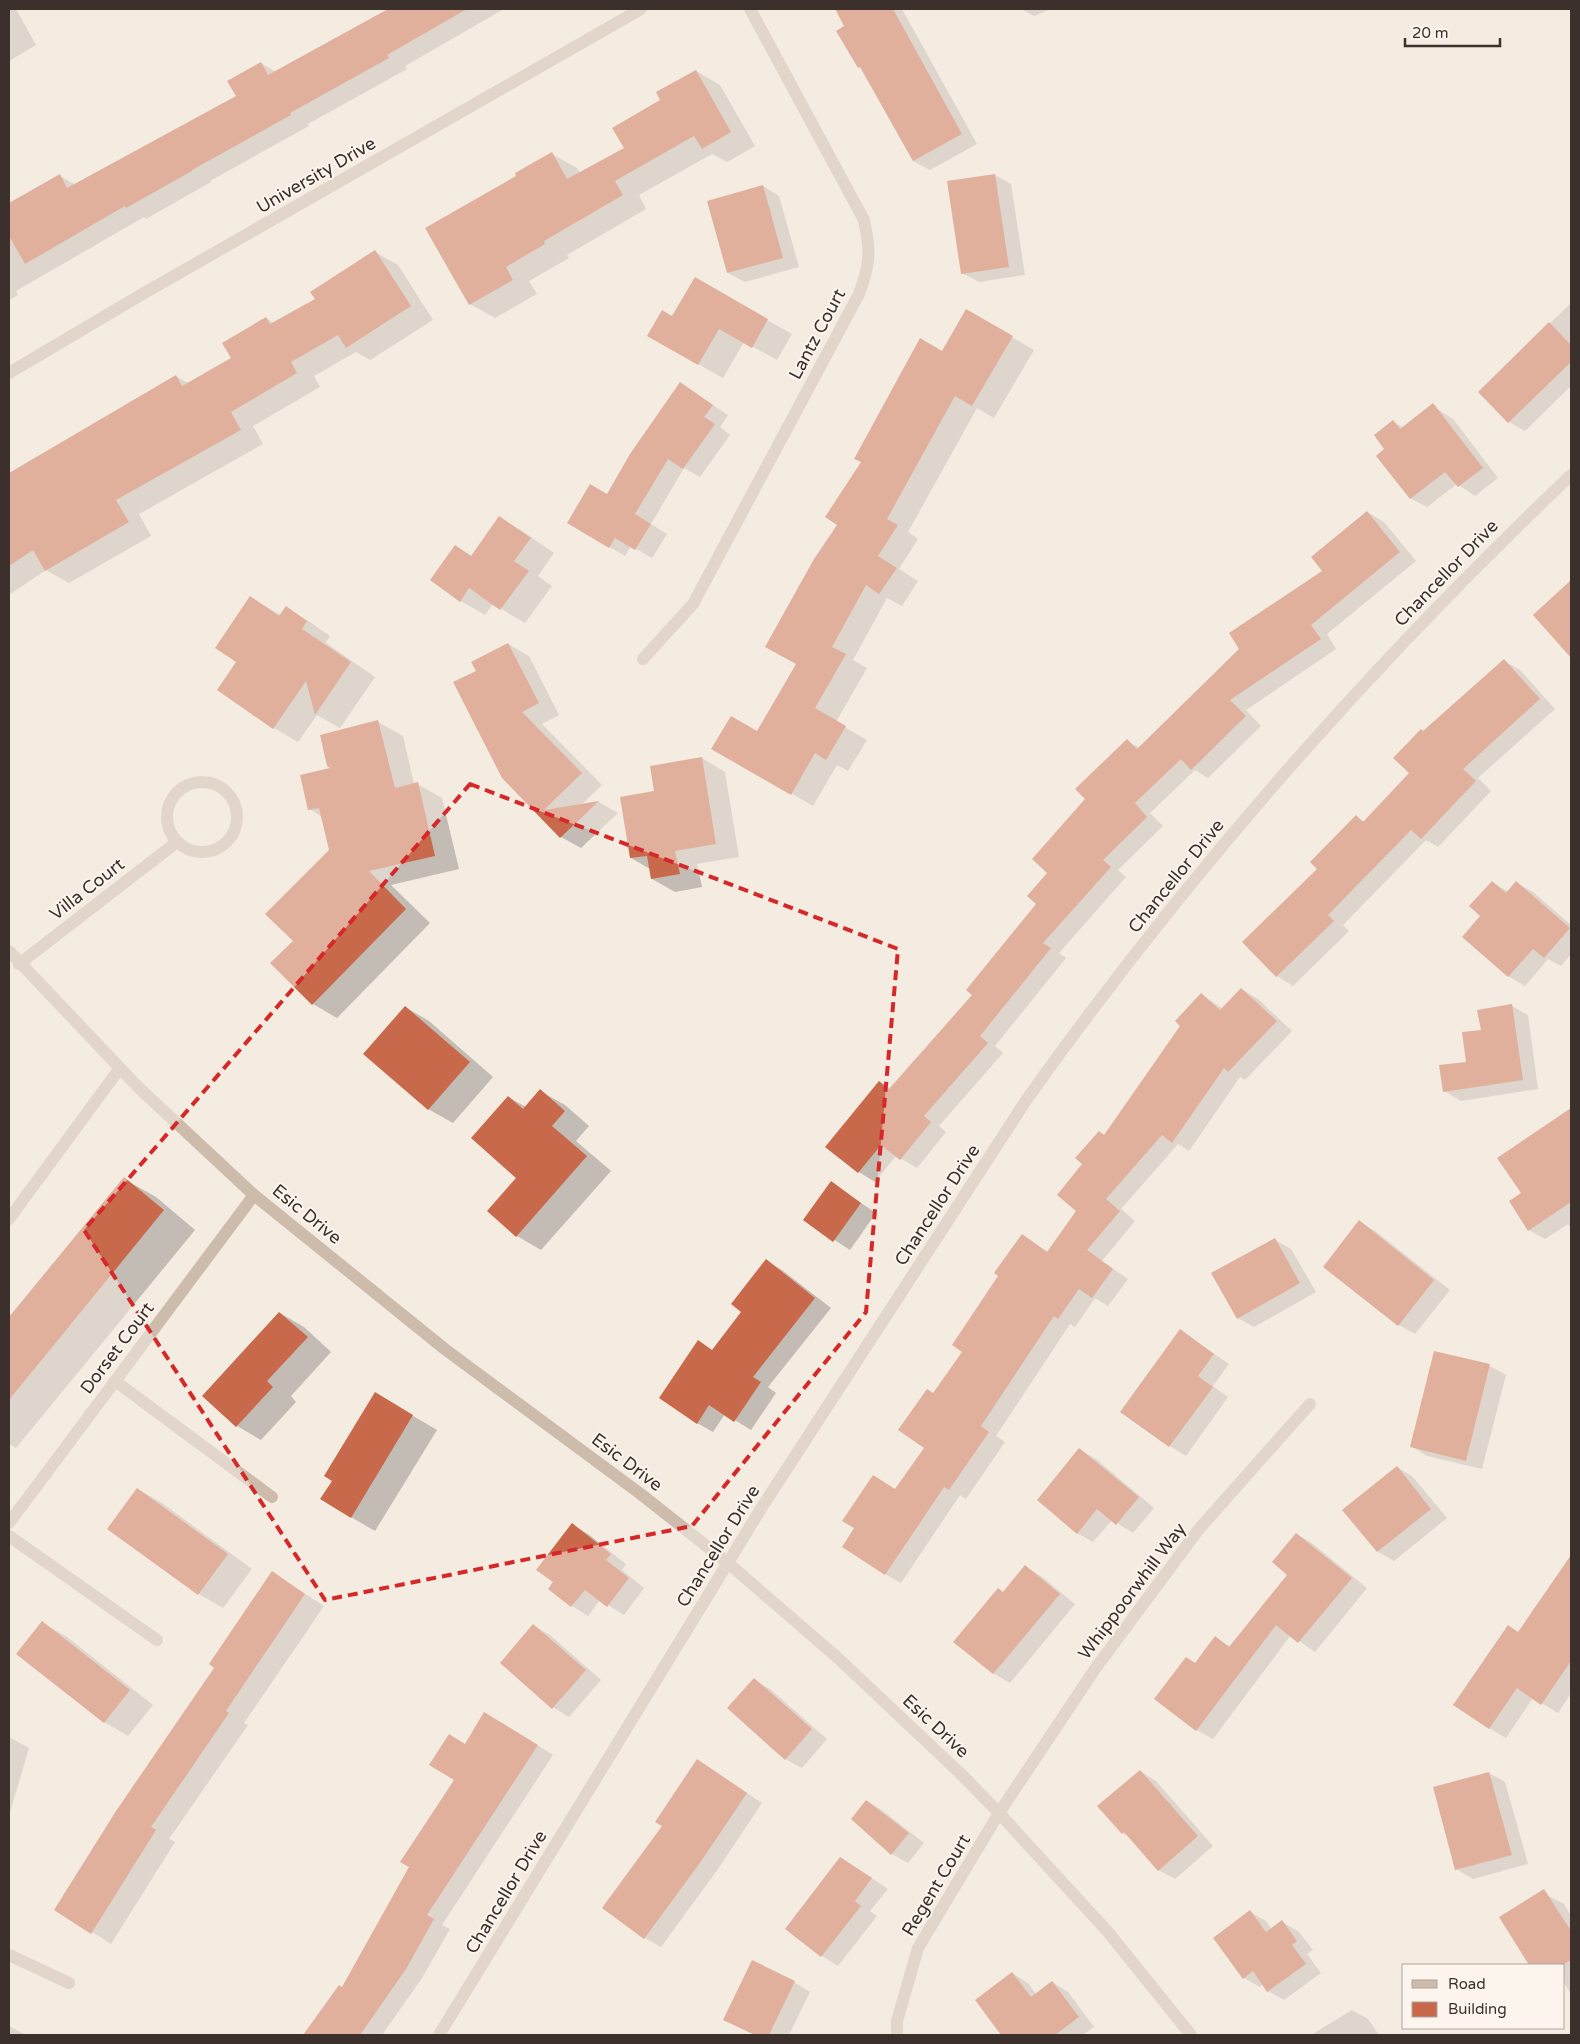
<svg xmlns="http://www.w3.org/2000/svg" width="1580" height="2044" font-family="'Varela Round',sans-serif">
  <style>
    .shadow { fill: #0003 }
    .building { fill: #c8694b }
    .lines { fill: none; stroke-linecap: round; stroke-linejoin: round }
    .service { stroke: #cdbbac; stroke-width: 12 }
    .minor { stroke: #cdbbac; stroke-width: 12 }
    .tertiary { stroke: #cdbbac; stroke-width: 12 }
    .marked { fill: none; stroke: #d62828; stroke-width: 4; stroke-dasharray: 10 6; stroke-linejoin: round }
    .labels { text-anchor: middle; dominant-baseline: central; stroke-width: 4; stroke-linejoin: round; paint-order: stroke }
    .street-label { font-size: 18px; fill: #3b302b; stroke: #fbf5ee }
  </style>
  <rect width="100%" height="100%" fill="#f4ebe1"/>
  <g class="shadow">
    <path d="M9,9H16L36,45L9,61Z"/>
    <path d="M391,9H504L405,66L407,69L308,124L309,126L210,181L211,182L146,219L144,217L16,291L18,295L9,300V204L60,176L76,185L238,96L261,63L276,72Z"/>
    <path d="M836,9H902L977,144L930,170L913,161L862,69L859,67L846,26Z"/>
    <path d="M1021,9H1051L1034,16Z"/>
    <path d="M696,71L720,85L755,146L727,162L712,154L639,195L646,209L567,255L569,258L529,281L537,294L495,318L470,304L518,176L552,154L577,168L580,173L625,148L662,101Z"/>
    <path d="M995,175L1011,184L1025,275L979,282L962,273Z"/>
    <path d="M763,186L779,196L799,267L745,282L728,273Z"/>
    <path d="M375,252L398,265L433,320L370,360L356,352L314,376L320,387L253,426L263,444L139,514L151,536L69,583L46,570L9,595V474L176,376L188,383L233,359L266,318L274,323L316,299Z"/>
    <path d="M695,279L792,334L777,360L744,342L723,378L648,336L672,318Z"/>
    <path d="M1571,303V386L1525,431L1509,422L1479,392Z"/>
    <path d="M967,311L1034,350L994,418L977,408L908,532L918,539L899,569L918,581L902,606L887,598L853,660L867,668L836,722L867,740L848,771L837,765L813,806L713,748L757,732L797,664L838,524Z"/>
    <path d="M681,384L728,415L720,427L730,435L700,477L684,468L651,524L667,534L652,558L631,546L625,556L568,523L607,495Z"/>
    <path d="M1437,409L1453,419L1498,478L1475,496L1457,484L1427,507L1410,498L1386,449L1393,421L1404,428Z"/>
    <path d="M1367,512L1384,522L1416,561L1327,634L1336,649L1246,710L1261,726L1208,778L1195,770L1150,813L1163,826L1118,870L1126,877L1059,953L1066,958L995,1046L1003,1053L939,1126L946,1132L917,1168L896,1156L875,1182L859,1172L827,1147L879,1082L891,1089L974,995L1038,904L1049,873L1087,799L1127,741L1140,748L1324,571Z"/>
    <path d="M500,518L524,532L554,553L538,576L552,586L525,623L493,604L485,615L461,601L456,547L472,556Z"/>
    <path d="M1571,582V656L1534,616Z"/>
    <path d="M251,598L281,615L286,608L310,622L330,636L326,643L375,677L340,728L317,715L298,742L274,728L218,690L238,662Z"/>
    <path d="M508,644L529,656L559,715L542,724L602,785L581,805L599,802L618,813L581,848L561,837L503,777L478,672Z"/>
    <path d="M1504,661L1520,670L1555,709L1478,778L1491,791L1438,847L1426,840L1343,925L1349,931L1293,986L1277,976L1243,942L1319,869L1356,817L1365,822L1411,773L1424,732Z"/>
    <path d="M378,722L403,736L414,784H417L442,798L459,869L391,885L430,923L337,1018L313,1004L294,941L330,850L322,817L310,809L333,769Z"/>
    <path d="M702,758L725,772L739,857L697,864L702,887L675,892L652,879L650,869L631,858L656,792Z"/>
    <path d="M1492,882L1509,892L1517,883L1533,892L1571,925V954L1561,966L1548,959L1525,986L1508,976L1482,916Z"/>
    <path d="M1241,989L1258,999L1292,1031L1245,1080L1240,1077L1189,1151L1178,1144L1121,1209L1135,1221L1102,1261L1128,1279L1108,1306L1095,1298L1075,1327L1070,1324L996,1436L1005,1442L966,1499L960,1495L901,1583L885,1574L896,1490L926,1448L934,1395L964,1351L1000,1276L1023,1235L1048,1252L1078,1211L1105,1136L1182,1026L1201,994L1223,1009Z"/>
    <path d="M1512,1006L1528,1015L1538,1089L1461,1101L1444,1091Z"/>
    <path d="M405,1007L429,1021L493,1077L453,1123L428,1109Z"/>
    <path d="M540,1091L565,1105L589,1126L576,1141L611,1171L541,1250L517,1236L518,1178L508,1097L526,1107Z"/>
    <path d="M1564,1115L1571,1119V1229L1568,1224L1545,1239L1529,1230L1523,1194Z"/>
    <path d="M124,1179L156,1197L195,1230L16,1448L9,1444V1319Z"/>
    <path d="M831,1183L876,1213L850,1250L804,1220Z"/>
    <path d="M1359,1222L1375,1231L1450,1290L1415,1334L1399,1325Z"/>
    <path d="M1275,1240L1291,1249L1316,1292L1254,1327L1238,1318Z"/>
    <path d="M766,1261L782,1270L831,1308L768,1387L776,1393L751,1430L725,1414L713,1432L697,1423L713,1350L743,1312Z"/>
    <path d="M280,1313L304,1327L331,1352L291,1396L296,1402L261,1440L237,1426Z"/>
    <path d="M1181,1331L1229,1364L1213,1386L1228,1397L1186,1456L1170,1446L1122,1412Z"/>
    <path d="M1435,1352L1490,1366L1506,1375L1482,1469L1427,1456L1411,1446Z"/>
    <path d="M376,1394L437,1430L375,1531L351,1517L334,1481Z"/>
    <path d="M1080,1450L1096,1459L1154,1508L1133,1533L1112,1520L1093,1542L1077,1533Z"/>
    <path d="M1397,1467L1413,1477L1447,1518L1394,1561L1378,1552Z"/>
    <path d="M138,1489L162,1503L252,1569L223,1608L199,1594Z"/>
    <path d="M572,1525L588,1534L626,1564L622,1570L644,1588L624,1615L600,1600L588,1616L572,1606L550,1589L555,1582Z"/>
    <path d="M1297,1534L1313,1544L1367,1588L1315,1652L1291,1635L1213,1739L1197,1730L1156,1699L1196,1664L1216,1638L1231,1647L1289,1574Z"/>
    <path d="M1571,1557V1693L1558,1713L1533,1698L1506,1738L1489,1728L1519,1633Z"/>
    <path d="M1025,1567L1041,1576L1075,1604L1010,1683L993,1673L1004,1593Z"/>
    <path d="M272,1573L324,1606L244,1723L248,1725L169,1839L175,1842L111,1944L92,1932L216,1667Z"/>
    <path d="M43,1623L67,1637L153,1705L128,1736L104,1722Z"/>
    <path d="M534,1626L550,1635L601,1680L569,1717L553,1707Z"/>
    <path d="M754,1680L770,1689L827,1739L802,1768L785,1759Z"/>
    <path d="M501,1722L553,1755L442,1925L450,1929L422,1978L382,2035H305L339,1986L342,1988L411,1867L456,1780L466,1745Z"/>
    <path d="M9,1737L29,1748L9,1816Z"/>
    <path d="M713,1770L762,1803L718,1869L661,1947L645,1938L604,1908Z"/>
    <path d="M1140,1771L1156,1781L1213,1846L1175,1879L1158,1870L1130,1838L1123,1833Z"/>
    <path d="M1489,1773L1505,1782L1528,1864L1473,1879L1456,1869Z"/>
    <path d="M867,1801L883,1811L924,1843L908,1863L892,1854L853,1819Z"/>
    <path d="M841,1858L888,1889L870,1911L877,1916L838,1966L822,1956L786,1928Z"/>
    <path d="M1547,1895L1564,1904L1571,1916V1994L1564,1983V1965H1531L1501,1918Z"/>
    <path d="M1250,1912L1266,1921L1272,1929L1282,1922L1298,1931L1313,1950L1307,1954L1321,1973L1284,2000L1268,1991L1263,1984L1260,1987L1244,1978Z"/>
    <path d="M1012,1973L1028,1983L1036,1994L1052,1982L1068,1992L1094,2027L1083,2035H1003L977,2001Z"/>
    <path d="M794,1982L810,1992L789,2035H755L725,2019Z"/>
    <path d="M1352,2010L1368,2019L1379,2035H1311Z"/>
    <path d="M9,2026L26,2035H9Z"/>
  </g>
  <g class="building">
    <path d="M388,9H467L387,55L389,58L290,113L291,115L192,170V171L126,208L125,206L25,264L9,236V203L60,174L67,188L236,96L227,81L261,62L268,75Z"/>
    <path d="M835,9H893L962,134L913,161L860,67L858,68L836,31L844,26Z"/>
    <path d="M696,70L731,132L702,149L694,136L615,181L623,195L544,241L545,244L506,267L513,280L469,305L425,228L516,176L515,173L552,152L567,179L624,148L612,128L660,100L656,92Z"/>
    <path d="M995,174L1009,267L961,274L947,181Z"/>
    <path d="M763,185L783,258L727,273L707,201Z"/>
    <path d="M375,250L411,306L346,348L338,335L291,362L297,373L231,412L241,430L116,500L129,522L45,571L33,550L9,566V473L176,375L182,386L231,358L222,343L266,317L270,324L315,299L310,292Z"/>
    <path d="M695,277L768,319L752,348L719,329L698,365L647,336L662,310L672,316Z"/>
    <path d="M966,309L1013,336L972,406L955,396L887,519L898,525L878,556L897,568L879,594L866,585L832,647L846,654L815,708L846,726L826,760L815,753L791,795L711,749L731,716L757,731L796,664L765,647L814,559L837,525L825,517L861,462L854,459L920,338L942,351Z"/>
    <path d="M1549,322L1571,345V362L1508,423L1478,392Z"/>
    <path d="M680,382L713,405L704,417L715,424L683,469L668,459L635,514L651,524L635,550L615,538L609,548L567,523L590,484L607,494L630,454Z"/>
    <path d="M1433,403L1483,468L1458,487L1445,472L1410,499L1376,456L1384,449L1374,435L1393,420L1400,429Z"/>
    <path d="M1367,511L1400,552L1311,625L1321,639L1230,700L1246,716L1191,770L1181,759L1135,803L1147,817L1103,860L1111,867L1043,943L1051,948L980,1036L988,1043L924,1116L931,1122L900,1160L881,1145L858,1173L825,1147L879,1081L889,1089L972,995L966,990L1036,904L1027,896L1047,873L1032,859L1085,799L1075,789L1127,739L1137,749L1239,649L1229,633L1322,571L1311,557Z"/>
    <path d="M499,516L531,538L514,561L529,571L500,610L469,588L460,602L430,580L455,545L471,556Z"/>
    <path d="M1571,580V658L1533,615Z"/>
    <path d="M250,596L279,616L286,606L307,621L302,629L351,662L315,715L306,681L273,729L217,690L236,662L215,648Z"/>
    <path d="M508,643L539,703L522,712L582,773L544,810L599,801L560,838L502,778L453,682L476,671L471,662Z"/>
    <path d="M1504,659L1540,699L1463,769L1476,781L1421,839L1411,830L1328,915L1334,921L1276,977L1242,942L1317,869L1310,862L1356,815L1363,822L1409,773L1393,758L1421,729L1423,731Z"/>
    <path d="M378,720L395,788L418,782L435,856L369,871L406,909L312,1005L270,963L293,941L265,914L329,850L319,808L308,810L300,775L330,768L327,766L320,735Z"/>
    <path d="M702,757L716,844L675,851L680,874L651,879L647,856L630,858L620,797L654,791L650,766Z"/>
    <path d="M1492,881L1506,893L1516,881L1570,928L1544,958L1533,949L1508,977L1462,937L1480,916L1469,906Z"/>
    <path d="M1241,988L1277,1021L1228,1072L1224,1068L1172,1143L1162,1135L1106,1199L1120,1211L1087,1250L1113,1269L1092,1298L1079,1289L1058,1319L1054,1316L981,1426L989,1432L949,1490L944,1487L885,1575L842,1547L854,1528L842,1521L873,1475L895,1489L924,1448L898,1430L927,1389L933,1393L962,1352L952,1345L998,1276L994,1273L1022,1234L1047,1252L1076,1211L1057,1195L1082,1164L1075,1158L1099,1131L1104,1135L1180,1026L1175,1021L1201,993L1220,1010Z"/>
    <path d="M1512,1004L1523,1080L1443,1092L1439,1065L1466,1062L1462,1032L1481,1030L1477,1010Z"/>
    <path d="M405,1006L470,1062L428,1110L363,1054Z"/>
    <path d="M540,1089L565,1111L552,1126L587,1156L516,1237L487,1211L516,1178L471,1138L508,1096L523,1109Z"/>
    <path d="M1571,1108V1202L1528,1231L1509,1201L1521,1193L1497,1158Z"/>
    <path d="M124,1177L164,1210L9,1400V1317Z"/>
    <path d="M831,1181L861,1203L833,1242L803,1220Z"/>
    <path d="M1359,1220L1434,1280L1398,1326L1323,1267Z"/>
    <path d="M1275,1238L1300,1283L1237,1319L1211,1273Z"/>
    <path d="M766,1259L815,1298L753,1377L761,1382L734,1422L709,1405L697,1424L659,1398L698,1340L712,1350L741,1312L731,1304Z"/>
    <path d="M279,1312L308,1337L267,1381L273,1387L236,1427L202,1396Z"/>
    <path d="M1180,1329L1214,1354L1198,1376L1213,1387L1169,1447L1120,1412Z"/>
    <path d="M1434,1351L1490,1364L1466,1461L1410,1447Z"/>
    <path d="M375,1392L413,1415L351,1518L320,1499L332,1481L324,1476Z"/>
    <path d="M1079,1448L1139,1497L1116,1525L1097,1509L1077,1534L1037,1500Z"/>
    <path d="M1397,1466L1431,1509L1377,1552L1342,1510Z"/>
    <path d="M137,1488L228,1554L198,1595L107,1529Z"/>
    <path d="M572,1523L611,1554L606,1560L629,1578L607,1607L585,1590L571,1607L548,1589L553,1582L536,1570Z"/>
    <path d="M1296,1533L1352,1578L1298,1643L1276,1625L1196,1731L1154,1699L1186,1657L1195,1663L1215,1636L1229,1647L1287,1575L1272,1562Z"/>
    <path d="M1571,1555V1661L1541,1705L1517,1688L1489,1729L1453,1705L1508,1625L1518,1632Z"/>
    <path d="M1025,1565L1060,1594L993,1674L953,1642L998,1588L1003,1592Z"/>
    <path d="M272,1571L305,1594L226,1711L229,1713L151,1827L156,1830L91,1934L54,1910L116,1811L214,1668L209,1664Z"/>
    <path d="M42,1621L130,1690L104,1723L16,1654Z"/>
    <path d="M533,1624L586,1670L552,1709L500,1663Z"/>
    <path d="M754,1678L812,1729L785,1760L727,1708Z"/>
    <path d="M484,1712L538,1745L427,1915L434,1919L406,1969L360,2035H303L339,1985L342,1987L409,1867L400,1862L454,1780L429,1765L449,1734L465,1744Z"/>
    <path d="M697,1759L747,1793L702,1860L644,1939L602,1908L662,1826L655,1822Z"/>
    <path d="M1140,1770L1198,1836L1158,1871L1124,1832L1122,1834L1097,1806Z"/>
    <path d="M1489,1772L1512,1855L1455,1870L1433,1787Z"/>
    <path d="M866,1800L909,1833L891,1855L851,1819Z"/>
    <path d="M840,1857L872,1878L855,1901L861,1906L821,1957L785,1929Z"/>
    <path d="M1544,1889L1571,1931V1960L1562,1965H1529L1499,1917Z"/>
    <path d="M1250,1910L1266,1932L1282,1920L1297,1941L1292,1945L1306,1964L1267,1992L1253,1971L1243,1979L1213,1938Z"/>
    <path d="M752,1960L795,1981L769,2035H755L723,2020Z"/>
    <path d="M1012,1972L1031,1997L1052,1981L1079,2017L1055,2035H1001L975,2000Z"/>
  </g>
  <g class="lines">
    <g class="service">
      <path d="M9,1219L120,1068"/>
      <path d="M115,1381L272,1497"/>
      <path d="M9,1536L157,1640"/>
      <path d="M9,1955L69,1983"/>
    </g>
    <g class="minor">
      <path d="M9,373L139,296L641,9"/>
      <path d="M643,659L693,604L859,294C870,264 871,252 864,220L750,9"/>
      <circle cx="202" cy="817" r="35"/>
      <path d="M19,964L177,842"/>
      <path d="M9,1523L254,1195"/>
      <path d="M439,2035L762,1507L1027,1099C1187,874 1371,665 1571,475"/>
      <path d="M897,2035V2021L918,1948L999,1813L1095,1669L1199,1529L1310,1404"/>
    </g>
    <path class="tertiary" d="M9,951L138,1087L254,1195L446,1350L642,1495L728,1563L839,1659L963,1776L999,1813L1108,1932L1191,2035"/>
  </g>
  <path d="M0 0H1580V2044H0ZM470,784L898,949L866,1312L692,1526L325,1600L84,1230Z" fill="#f4ebe1" fill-opacity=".55" fill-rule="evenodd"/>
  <path class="marked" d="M470,784L898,949L866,1312L692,1526L325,1600L84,1230Z"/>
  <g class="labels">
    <g class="street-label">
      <text transform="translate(316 175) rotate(-30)">University Drive</text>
      <text transform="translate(817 334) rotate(-62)">Lantz Court</text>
      <text transform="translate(1446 573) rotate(-46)">Chancellor Drive</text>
      <text transform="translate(1176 876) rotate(-51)">Chancellor Drive</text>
      <text transform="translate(87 889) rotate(-38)">Villa Court</text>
      <text transform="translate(937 1205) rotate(-57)">Chancellor Drive</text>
      <text transform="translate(307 1214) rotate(39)">Esic Drive</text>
      <text transform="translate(117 1348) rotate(-53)">Dorset Court</text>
      <text transform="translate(627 1462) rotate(37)">Esic Drive</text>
      <text transform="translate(718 1546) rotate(-58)">Chancellor Drive</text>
      <text transform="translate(1132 1591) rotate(-53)">Whippoorwhill Way</text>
      <text transform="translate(936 1726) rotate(43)">Esic Drive</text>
      <text transform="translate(936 1885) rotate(-59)">Regent Court</text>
      <text transform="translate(506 1892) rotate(-59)">Chancellor Drive</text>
    </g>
  </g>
  <rect width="1580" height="2044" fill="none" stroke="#3b302b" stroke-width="20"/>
  <rect x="1402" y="1964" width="162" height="65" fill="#fbf5ee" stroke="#aea6a0"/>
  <rect x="1412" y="1980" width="25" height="8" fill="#cdbbac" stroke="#aea6a0"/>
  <text x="1448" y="1989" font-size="15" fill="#3b302b">Road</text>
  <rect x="1412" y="2002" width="25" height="15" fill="#c8694b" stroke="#aea6a0"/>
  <text x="1448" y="2014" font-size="15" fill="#3b302b">Building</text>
  <path d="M1405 38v8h95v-8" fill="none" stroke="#3b302b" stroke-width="2.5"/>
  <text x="1412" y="38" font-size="15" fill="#3b302b" stroke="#fbf5ee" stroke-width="4" paint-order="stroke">20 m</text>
</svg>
